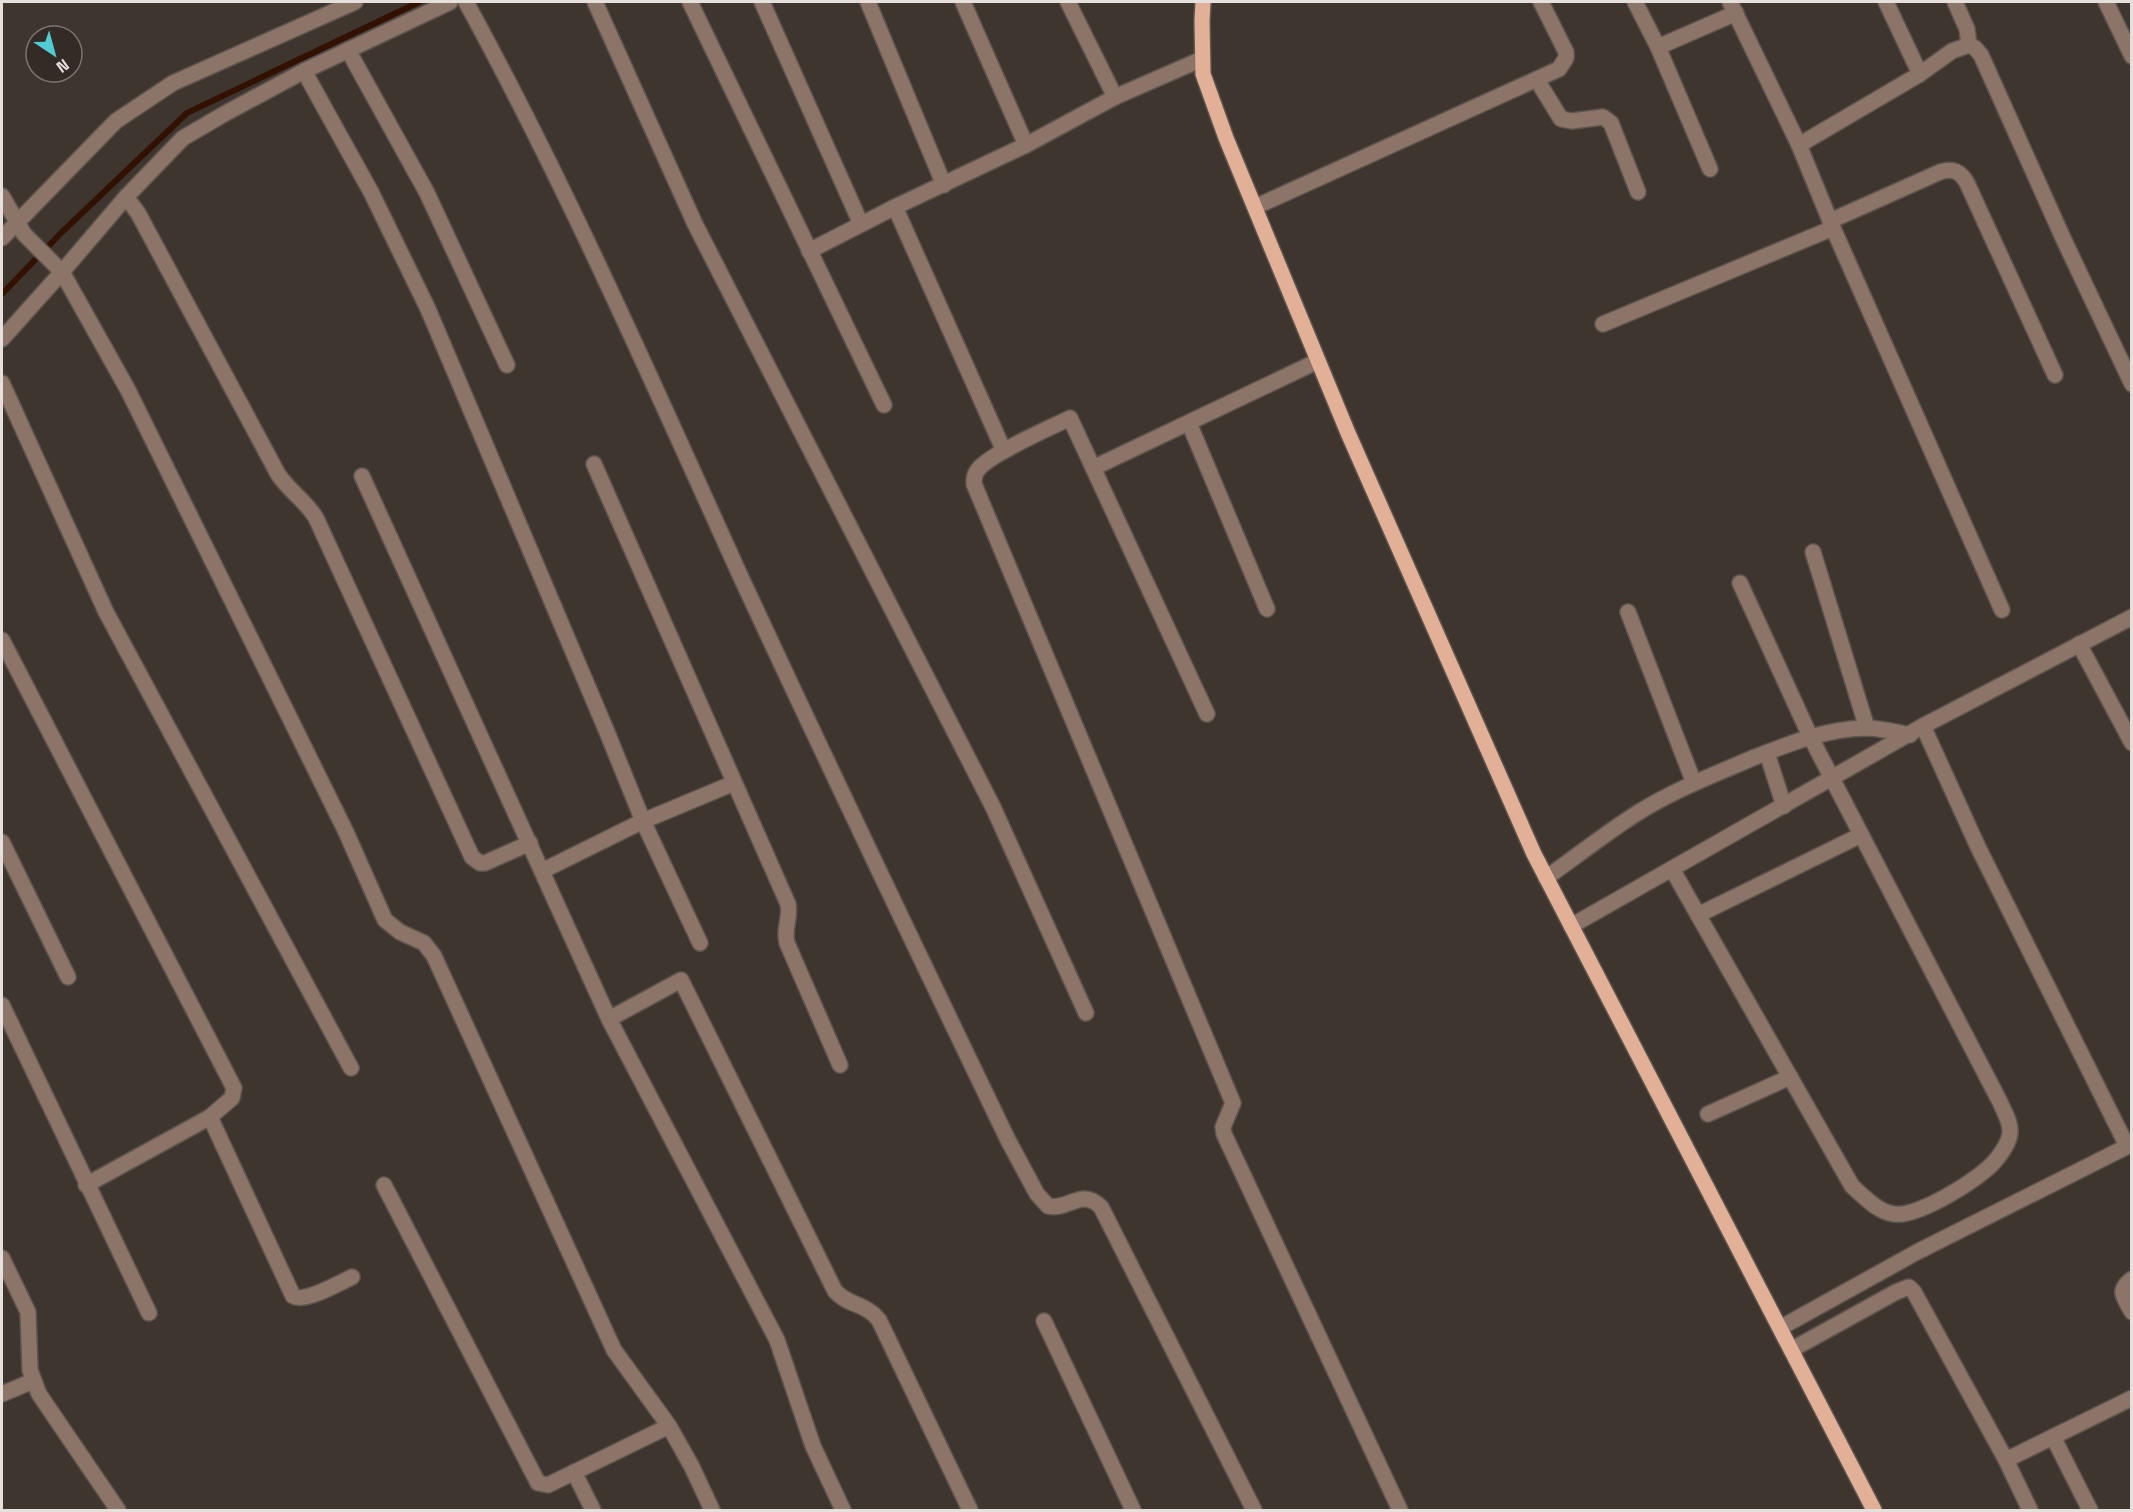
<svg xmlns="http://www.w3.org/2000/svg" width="2133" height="1512" font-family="'Space Grotesk',sans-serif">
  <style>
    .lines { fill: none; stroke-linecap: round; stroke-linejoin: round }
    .stream { stroke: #310; stroke-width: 6 }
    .minor-casing { stroke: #5d544e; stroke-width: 18 }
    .major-casing { stroke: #5d544e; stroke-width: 18 }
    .minor { stroke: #8c7468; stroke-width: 15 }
    .major { stroke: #e1b097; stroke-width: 15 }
  </style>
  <rect width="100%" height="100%" fill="#3f352f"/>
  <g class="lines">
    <path class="stream" d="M2,294L62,232L187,113L419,2"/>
    <g class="minor-casing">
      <g id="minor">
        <path d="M466,2C567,187 652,381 739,573C827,763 917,951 1008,1140L1037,1194L1048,1206C1069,1211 1081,1187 1101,1207L1254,1510"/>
        <path d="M595,2L695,224L993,807L1086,1013"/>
        <path d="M690,2L884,405"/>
        <path d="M762,2L861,224"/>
        <path d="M868,2L944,185"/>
        <path d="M963,2L1026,145"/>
        <path d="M1068,2L1115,97"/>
        <path d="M1635,2L1658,47L1710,169"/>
        <path d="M1886,2L1920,74"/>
        <path d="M1955,2L1967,29L1969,45"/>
        <path d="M2106,2L2132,56"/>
        <path d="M1658,47L1736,13"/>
        <path d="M348,50L427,193L507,365"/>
        <path d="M304,71L371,192L428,309L607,732L643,821L700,943"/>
        <path d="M1537,80L1561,119L1572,121L1603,117L1611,123L1638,192"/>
        <path d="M1799,145L1920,74L1952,51L1969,45L1975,48L1981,55L2063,238L2132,384"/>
        <path d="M2,196L24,234L62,272L128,390L346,832L385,920L400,932L424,943L434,956L614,1350L669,1426L692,1467L712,1510"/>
        <path d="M126,197L138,213L278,474C289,491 306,501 316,518L472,857L480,863H485L530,843"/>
        <path d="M895,207L1004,451"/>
        <path d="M1255,207L1559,69L1566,58V52L1541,2"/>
        <path d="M1830,221L1940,172C1953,168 1960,171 1967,183L2055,375"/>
        <path d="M1833,228L2002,610"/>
        <path d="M2,238L116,121L173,83L355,2"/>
        <path d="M809,251L895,207L1026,145L1115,97L1202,59"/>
        <path d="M1603,324L1833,228L1799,145L1730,2"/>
        <path d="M2,339L62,272L126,197L183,138L226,113L304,71L450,2"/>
        <path d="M2,383L106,612L351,1068"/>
        <path d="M1189,423L1267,609"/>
        <path d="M594,464L788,904C791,918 783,929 787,943L840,1065"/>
        <path d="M1093,468L1318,361"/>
        <path d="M362,476L609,1019L777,1340L813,1446L843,1510"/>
        <path d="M1813,552L1867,728"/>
        <path d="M1628,612L1694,783"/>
        <path d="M2,640L234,1088L232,1098L210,1117L86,1185"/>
        <path d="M2079,644L2132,743"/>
        <path d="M1207,714L1070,418C1050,428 987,455 977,471C974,475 974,479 974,484L1233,1103L1223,1127L1224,1134L1400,1510"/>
        <path d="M1923,726L1978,847L2127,1146"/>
        <path d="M1767,753L1784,806"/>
        <path d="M2,842L68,977"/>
        <path d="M1672,869L1852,1186C1864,1197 1878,1212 1894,1214C1917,1218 1980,1179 1995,1161C2001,1154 2009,1143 2010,1133C2011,1122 2004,1112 2000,1102L1810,736L1740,583"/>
        <path d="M542,871L643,821L734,783"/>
        <path d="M1546,878C1577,856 1607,832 1639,812C1676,789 1716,774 1755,757C1791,743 1826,729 1865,728C1880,728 1896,732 1910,735"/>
        <path d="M1698,915L1861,835"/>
        <path d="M1571,926L1923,726L2132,617"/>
        <path d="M2,1005L149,1313"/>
        <path d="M609,1019L681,980L835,1291C848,1306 866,1303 879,1320L970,1510"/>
        <path d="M1708,1114L1790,1077"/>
        <path d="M210,1117L293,1296C305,1303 339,1283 352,1277"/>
        <path d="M384,1185L538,1483L548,1485L669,1426"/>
        <path d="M2,1258L28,1312L30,1370L39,1394L118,1510"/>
        <path d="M2132,1279C2116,1291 2124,1297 2132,1312"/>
        <path d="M1044,1321L1133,1510"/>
        <path d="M1780,1328L1917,1252L2132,1144"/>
        <path d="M1791,1350L1896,1292L1909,1287L1914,1292L2006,1460L2030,1510"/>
        <path d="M2,1394L33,1381"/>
        <path d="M2053,1437L2090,1510"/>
        <path d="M2006,1460L2132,1398"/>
        <path d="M574,1472L593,1510"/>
      </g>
    </g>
    <g class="major-casing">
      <path id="major" d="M1203,2L1202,21L1203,74L1226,138L1348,433L1534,854L1874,1510"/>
    </g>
    <use href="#minor" class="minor"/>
    <use href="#major" class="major"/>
  </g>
  <rect width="2133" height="1512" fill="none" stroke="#e6e0dc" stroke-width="6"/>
  <g transform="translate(54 54) rotate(144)"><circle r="28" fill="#342a26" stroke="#7b736f" stroke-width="1.5"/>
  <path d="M0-4.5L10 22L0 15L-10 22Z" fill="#52ccd0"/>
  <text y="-9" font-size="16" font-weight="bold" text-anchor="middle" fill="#e6e0dc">N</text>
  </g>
</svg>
